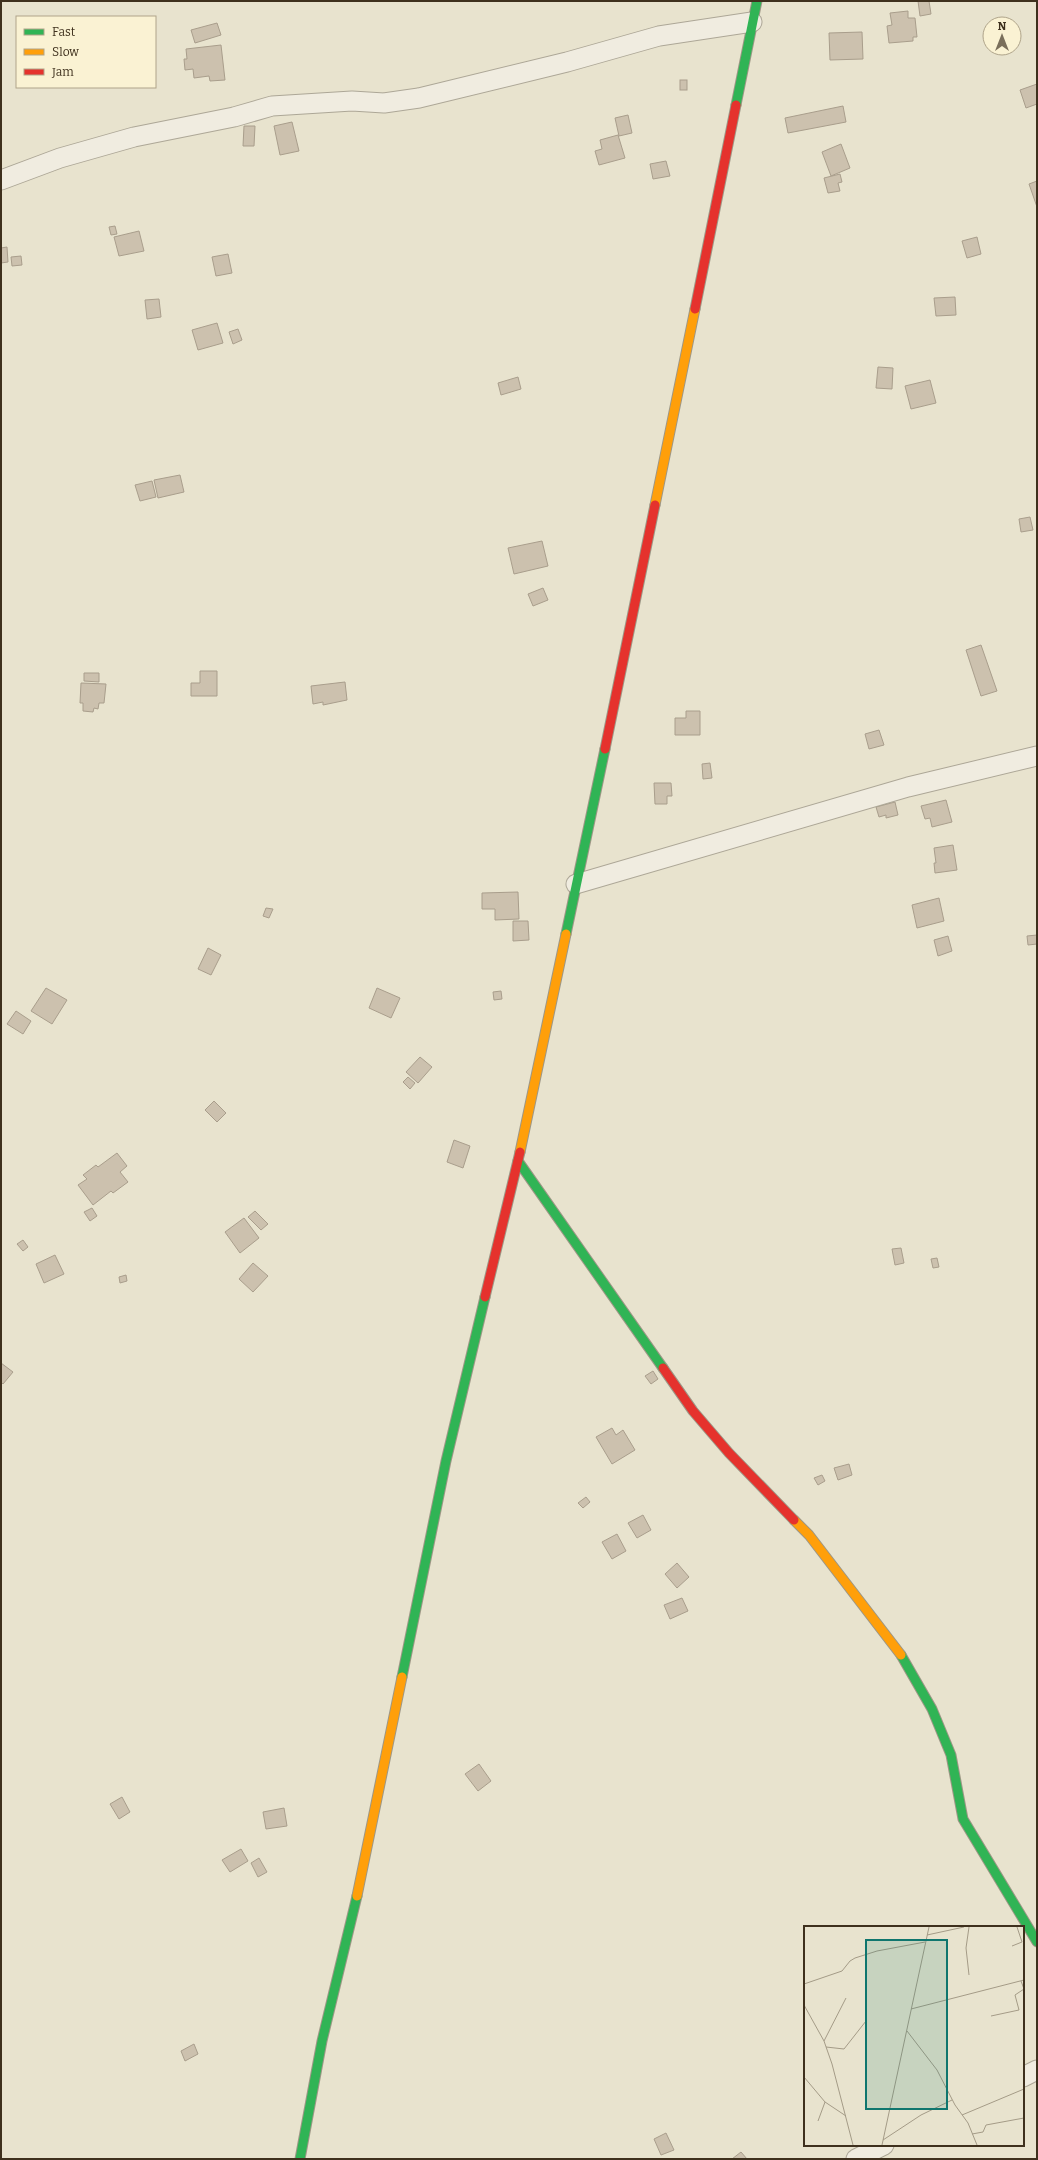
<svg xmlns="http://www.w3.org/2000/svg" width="1038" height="2160" font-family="Bitter,serif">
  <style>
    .building { fill: #ccc1ae; stroke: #a99e8c }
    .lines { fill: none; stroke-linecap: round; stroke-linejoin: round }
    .street-casing { stroke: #ada797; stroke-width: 21 }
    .fast-casing { stroke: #9d9786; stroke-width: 11 }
    .slow-casing { stroke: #9d9786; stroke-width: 11 }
    .jam-casing { stroke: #9d9786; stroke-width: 11 }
    .street { stroke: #f0ece0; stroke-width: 19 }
    .fast { stroke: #30b455; stroke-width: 9 }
    .slow { stroke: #ff9f0a; stroke-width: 9 }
    .jam { stroke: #e5322d; stroke-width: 9 }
    .inset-road { fill: none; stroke: #a49b87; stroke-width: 1 }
    .view { fill: #0f766e; fill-opacity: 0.15; stroke: #0f766e; stroke-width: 2 }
    .inset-edge { fill: none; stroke: #3e301d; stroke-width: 2 }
  </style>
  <rect width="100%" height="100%" fill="#e8e3ce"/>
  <g class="building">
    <path d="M918,1H929L931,14L920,16Z"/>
    <path d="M908,11V18H915L917,37H913V41L889,43L887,26L892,25L890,13Z"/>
    <path d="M217,23L221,35L195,43L191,30Z"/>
    <path d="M862,32L863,59L830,60L829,33Z"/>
    <path d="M221,45L225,80L210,81L209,76L194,78L193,69L185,70L184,59H187L186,49Z"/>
    <rect x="680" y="80" width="7" height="10"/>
    <path d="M1037,84V104L1026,108L1020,90Z"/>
    <path d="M843,106L846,122L788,133L785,118Z"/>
    <path d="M628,115L632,133L619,136L615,118Z"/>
    <path d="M292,122L299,151L280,155L274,126Z"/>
    <path d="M244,126H255L254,146H243Z"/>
    <path d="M618,135L625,158L599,165L595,151L602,149L600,140Z"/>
    <path d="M841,144L850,168L831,176L822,152Z"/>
    <path d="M666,161L670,176L653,179L650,164Z"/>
    <path d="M840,174L842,182L838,183L840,191L828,193L824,178Z"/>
    <path d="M1037,181V207L1029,184Z"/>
    <path d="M115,226L117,234L111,235L109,227Z"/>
    <path d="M139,231L144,251L119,256L114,237Z"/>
    <path d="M977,237L981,254L967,258L962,241Z"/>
    <path d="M7,247L8,262L1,263V248Z"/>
    <path d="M228,254L232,273L216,276L212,257Z"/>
    <path d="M21,256L22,265L12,266L11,257Z"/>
    <path d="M955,297L956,315L936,316L934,298Z"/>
    <path d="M159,299L161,317L147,319L145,300Z"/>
    <path d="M217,323L223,343L198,350L192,330Z"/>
    <path d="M238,329L242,340L233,344L229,332Z"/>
    <path d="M878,367L893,368L892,389L876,388Z"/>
    <path d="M518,377L521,389L501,395L498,383Z"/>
    <path d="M930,380L936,403L911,409L905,386Z"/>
    <path d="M180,475L184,492L158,498L154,480Z"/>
    <path d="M152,481L156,497L140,501L135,485Z"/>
    <path d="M1030,517L1033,530L1021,532L1019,519Z"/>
    <path d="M542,541L548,566L514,574L508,548Z"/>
    <path d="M543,588L548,600L533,606L528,594Z"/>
    <path d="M981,645L997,691L981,696L966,650Z"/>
    <path d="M200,671H217V696H191V683H200Z"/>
    <path d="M84,673H99V682L84,681Z"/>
    <path d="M345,682L347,700L323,705V702L313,704L311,686Z"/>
    <path d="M81,683L106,684L104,703H99L98,709L94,708L93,712L83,711V703H80Z"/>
    <path d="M686,711H700V735H675V718H686Z"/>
    <path d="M879,730L884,745L869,749L865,734Z"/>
    <path d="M710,763L712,778L703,779L702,764Z"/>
    <path d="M654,783H671L672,796H667V804H655Z"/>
    <path d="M946,800L952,822L932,827L930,818L925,819L921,806Z"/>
    <path d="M895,802L898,815L886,818V815L879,817L876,807Z"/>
    <path d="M953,845L957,870L935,873L934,863H936L934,848Z"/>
    <path d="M518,892L519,919L495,920V909H482V893Z"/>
    <path d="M939,898L944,921L917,928L912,905Z"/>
    <path d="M266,908L273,909L269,918L263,916Z"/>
    <path d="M513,921H528L529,940L513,941Z"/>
    <path d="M1037,935V944L1028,945L1027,936Z"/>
    <path d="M948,936L952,951L938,956L934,940Z"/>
    <path d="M208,948L221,955L211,975L198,969Z"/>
    <path d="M46,988L67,1000L52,1024L31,1011Z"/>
    <path d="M377,988L400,998L391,1018L369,1008Z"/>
    <path d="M501,991L502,999L494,1000L493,992Z"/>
    <path d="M16,1011L31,1021L23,1034L7,1024Z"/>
    <path d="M420,1057L432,1067L418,1083L406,1072Z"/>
    <path d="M408,1077L415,1083L410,1089L403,1082Z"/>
    <path d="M214,1101L226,1113L217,1122L205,1110Z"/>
    <path d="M454,1140L470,1146L463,1168L447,1162Z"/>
    <path d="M117,1153L127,1166L120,1172L128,1182L113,1193L111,1191L93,1205L78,1185L87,1179L83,1175L96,1165L98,1167Z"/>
    <path d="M92,1208L97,1216L90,1221L84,1212Z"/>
    <path d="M255,1211L268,1224L261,1230L248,1217Z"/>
    <path d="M244,1218L259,1238L240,1253L225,1232Z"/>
    <path d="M23,1240L28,1247L23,1251L17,1244Z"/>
    <path d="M901,1248L904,1263L895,1265L892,1249Z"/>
    <path d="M55,1255L64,1274L44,1283L36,1264Z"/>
    <path d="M937,1258L939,1267L933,1268L931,1259Z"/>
    <path d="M253,1263L268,1276L253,1292L239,1279Z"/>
    <path d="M126,1275L127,1281L120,1283L119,1277Z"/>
    <path d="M1,1363L13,1372L3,1384L1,1382Z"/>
    <path d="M653,1371L658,1379L651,1384L645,1376Z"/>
    <path d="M612,1428L616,1435L623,1430L635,1450L612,1464L596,1437Z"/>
    <path d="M849,1464L852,1475L838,1480L834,1468Z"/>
    <path d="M822,1475L825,1481L818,1485L814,1478Z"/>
    <path d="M586,1497L590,1502L583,1508L578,1503Z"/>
    <path d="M643,1515L651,1530L637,1538L628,1523Z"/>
    <path d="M617,1534L626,1551L612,1559L602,1542Z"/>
    <path d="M677,1563L689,1577L677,1588L665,1574Z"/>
    <path d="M682,1598L688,1611L670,1619L664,1605Z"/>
    <path d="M479,1764L491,1781L478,1791L465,1774Z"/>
    <path d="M122,1797L130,1812L119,1819L110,1804Z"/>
    <path d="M284,1808L287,1826L266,1829L263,1812Z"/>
    <path d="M241,1849L248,1861L230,1872L222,1860Z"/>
    <path d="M259,1858L267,1872L258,1877L251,1863Z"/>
    <path d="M194,2044L198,2054L185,2061L181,2051Z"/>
    <path d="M666,2133L674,2150L661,2155L654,2139Z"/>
    <path d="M741,2152L747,2159H732Z"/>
  </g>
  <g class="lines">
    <g class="street-casing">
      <g id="street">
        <path d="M1,180L60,158L134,137L234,117L272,106L352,101L384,103L419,98L567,62L659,36L752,22"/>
        <path d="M576,884L908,787L1037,756"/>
        <path d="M1023,2077L1037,2070"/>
        <path d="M856,2159L884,2145"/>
      </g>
    </g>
    <g class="fast-casing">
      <g id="fast">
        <path d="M736,105L757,1"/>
        <path d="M566,934L605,749"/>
        <path d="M518,1161L663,1368"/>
        <path d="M901,1655L932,1709L951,1755L963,1819L1037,1942"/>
        <path d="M402,1677L446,1461L485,1297"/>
        <path d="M300,2159L322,2041L357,1896"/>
      </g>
    </g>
    <g class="slow-casing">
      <g id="slow">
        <path d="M655,505L695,309"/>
        <path d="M520,1152L566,934"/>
        <path d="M794,1520L809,1535L901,1655"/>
        <path d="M357,1896L402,1677"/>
      </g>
    </g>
    <g class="jam-casing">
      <g id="jam">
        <path d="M695,309L736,105"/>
        <path d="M605,749L655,505"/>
        <path d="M485,1297L520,1152"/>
        <path d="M663,1368L693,1411L729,1453L794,1520"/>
      </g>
    </g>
    <use href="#street" class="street"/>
    <use href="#fast" class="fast"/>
    <use href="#slow" class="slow"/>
    <use href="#jam" class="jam"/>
  </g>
  <g transform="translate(804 1926)">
    <rect width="220" height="220" fill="#e8e3ce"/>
    <path class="inset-road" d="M165,1L162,22L165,49M123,9L160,1M208,20L218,16L213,1M0,58L38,45L46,35L51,32L73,25L121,16M0,79L20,115L28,138L49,219M107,83L220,54M187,90L215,84L211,69L220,63L217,55M103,105L133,144L151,179L164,197L173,219M20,115L42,72M22,121L40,123L62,95M0,151L21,176L14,195M21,176L42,190M158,189L220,163M168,208L179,206L182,199L220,192M79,214L117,189L148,174M78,219L125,1"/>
    <path class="view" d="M62,14H143V183H62Z"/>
    <rect width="220" height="220" class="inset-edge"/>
  </g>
  <rect width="1038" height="2160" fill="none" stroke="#3e301d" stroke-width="4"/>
  <rect x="16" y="16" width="140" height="72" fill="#faf2d3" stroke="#afa48a"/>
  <rect x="24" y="29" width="20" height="6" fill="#30b455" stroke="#afa48a"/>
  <text x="52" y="36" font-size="12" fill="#3e301d">Fast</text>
  <rect x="24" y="49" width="20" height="6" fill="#ff9f0a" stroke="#afa48a"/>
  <text x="52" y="56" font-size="12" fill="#3e301d">Slow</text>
  <rect x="24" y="69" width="20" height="6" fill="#e5322d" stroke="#afa48a"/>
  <text x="52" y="76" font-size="12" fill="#3e301d">Jam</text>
  <g transform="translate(1002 36)"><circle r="19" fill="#faf2d3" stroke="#afa48a"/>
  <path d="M0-3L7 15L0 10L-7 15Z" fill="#7a6f5b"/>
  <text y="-6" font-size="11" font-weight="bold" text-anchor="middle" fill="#3e301d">N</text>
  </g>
</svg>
